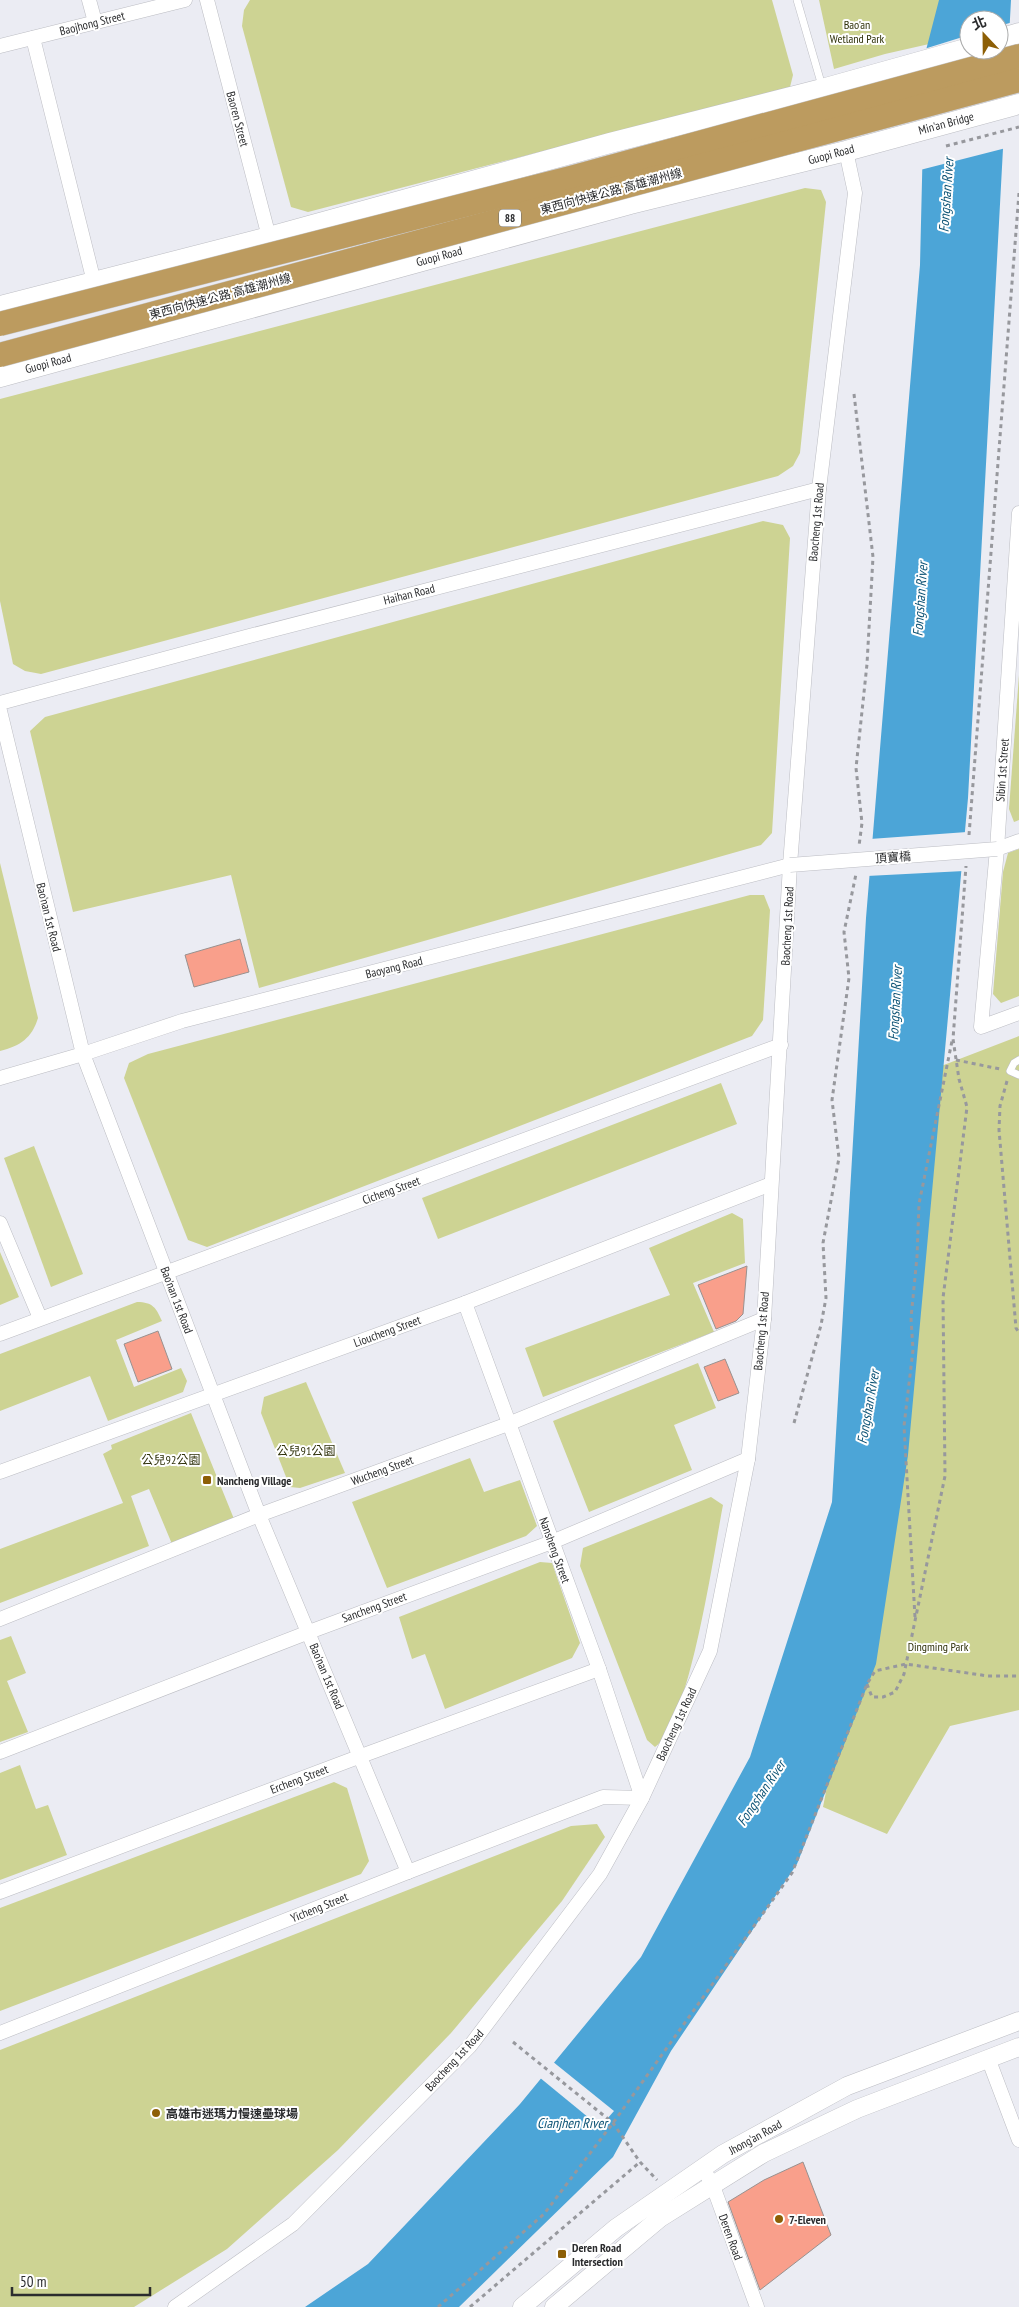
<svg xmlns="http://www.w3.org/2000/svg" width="1019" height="2307" font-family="'PT Sans Narrow','Noto Sans TC',sans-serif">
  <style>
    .green { fill: #cdd393 }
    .water { fill: #4ca5d7; fill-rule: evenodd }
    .pier { fill: #ebecf3 }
    .building { fill: #f99f8b; stroke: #98918f }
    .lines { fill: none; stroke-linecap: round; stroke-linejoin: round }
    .service-casing { stroke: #bcbdc3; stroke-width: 8 }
    .minor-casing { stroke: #bcbdc3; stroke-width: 15 }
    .tertiary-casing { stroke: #bcbdc3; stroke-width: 19 }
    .secondary-casing { stroke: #bcbdc3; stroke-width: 21 }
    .path { stroke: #97989d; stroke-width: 3; stroke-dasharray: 4 4; stroke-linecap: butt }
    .service { stroke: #fff; stroke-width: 7 }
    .minor { stroke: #fff; stroke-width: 14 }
    .tertiary { stroke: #fff; stroke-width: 18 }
    .secondary { stroke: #fff; stroke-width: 20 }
    .minor-bridge-casing { stroke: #bcbdc3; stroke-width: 15; stroke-linecap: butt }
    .trunk-bridge-casing { stroke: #c8c8c9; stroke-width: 25; stroke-linecap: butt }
    .minor-bridge { stroke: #fff; stroke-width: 14 }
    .trunk-bridge { stroke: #bc9b5f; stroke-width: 24 }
    .poi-dot { fill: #8d5f06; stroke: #fff; stroke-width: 2 }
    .labels { text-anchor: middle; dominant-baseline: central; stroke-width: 4; stroke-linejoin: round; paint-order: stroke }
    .shield { fill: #fff; stroke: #6b6b6d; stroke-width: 1 }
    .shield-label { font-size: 11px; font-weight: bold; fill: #2b2c2e }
    .street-label { font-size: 12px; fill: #2b2c2e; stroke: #fff }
    .park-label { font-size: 12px; fill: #30320b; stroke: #fff }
    .poi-label { font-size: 12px; font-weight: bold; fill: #2b2c2e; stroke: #fff; text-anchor: start }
    .water-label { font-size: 14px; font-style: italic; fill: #0e5476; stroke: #fff }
  </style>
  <rect width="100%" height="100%" fill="#ebecf3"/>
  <g class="green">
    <path d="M250,0H772L793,75L790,87L308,212L291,207L242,26L244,10Z"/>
    <path d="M819,0H940L938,42L885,54L834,69Z"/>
    <path d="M805,188L821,190L826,202L800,453L793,466L778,476L41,674L25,671L13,664L0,601V399Z"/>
    <path d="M763,521L783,525L790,538L772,833L761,845L259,988L231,875L73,912L30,731L45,717Z"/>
    <path d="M1019,675V820L1014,822L1009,809Z"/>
    <path d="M1019,849V996L1001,1003L993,994L1003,872L1008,853Z"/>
    <path d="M0,863L38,1018C32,1038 20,1046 0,1051Z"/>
    <path d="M750,895H764L770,910L763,1020L752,1036L207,1247L188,1240L124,1078L129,1063L148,1054Z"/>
    <path d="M1019,1036V1710L950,1726L887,1834L823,1807L900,1419L923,1073Z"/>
    <path d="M721,1083L737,1124L438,1239L422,1198Z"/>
    <path d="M34,1146L83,1274L51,1287L4,1158Z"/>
    <path d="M732,1213L743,1219L745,1263L693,1283L714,1332L543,1397L525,1348L670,1295L649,1248Z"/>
    <path d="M0,1252L19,1297L0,1305Z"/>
    <path d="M137,1302C153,1302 156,1308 162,1321L116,1340L134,1387L181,1368L187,1381L183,1392L108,1421L90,1376L0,1411V1354Z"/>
    <path d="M698,1363L716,1408L674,1425L692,1470L589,1512L553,1421Z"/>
    <path d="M306,1382L345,1473L300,1488L290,1487L261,1413L264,1397Z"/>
    <path d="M191,1413L234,1519L172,1544L149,1489L131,1496L149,1546L0,1603V1549L123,1503L103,1454L112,1449L111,1445Z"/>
    <path d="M470,1458L484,1492L520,1480L537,1526L526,1536L387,1588L352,1502Z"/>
    <path d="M711,1497L723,1505C714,1551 690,1723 655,1747L647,1740L580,1566L583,1548Z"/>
    <path d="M540,1562L552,1563L580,1643L572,1658L445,1709L425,1654L412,1659L399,1617Z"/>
    <path d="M11,1636L26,1673L7,1681L28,1732L0,1742V1640Z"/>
    <path d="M20,1765L36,1809L48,1805L67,1855L0,1880V1773Z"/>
    <path d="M334,1782L347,1788L369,1861L361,1874L0,2011V1908Z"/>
    <path d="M597,1824L605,1837L562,1901L451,2033L338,2150L227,2249L134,2307H0V2050L571,1826Z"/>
  </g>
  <path class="water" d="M939,0H1011L968,798L908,1455L876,1664L797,1864L671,2051L613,2157L459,2307H305L368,2264L520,2104L641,1957L750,1757L832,1502L866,918L920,265L925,54ZM969,20H999V50H969Z"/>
  <g class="pier">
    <path d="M1013,22L1006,148L920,170L924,49L969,35V50H999V26Z"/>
    <path d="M967,832L964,871L867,876L870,839Z"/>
    <path d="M552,2061L614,2111L600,2127L539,2077Z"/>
  </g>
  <g class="building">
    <path d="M240,939L249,972L194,987L185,955Z"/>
    <path d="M747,1266L743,1314L736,1321L716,1329L698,1285Z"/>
    <path d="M158,1331L172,1369L138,1382L124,1344Z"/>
    <path d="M725,1359L739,1393L718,1401L704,1367Z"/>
    <path d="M803,2162L831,2235L760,2290L728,2202L764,2180Z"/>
  </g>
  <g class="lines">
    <g class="service-casing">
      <g id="service">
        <path d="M797,0L822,86"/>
        <path d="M1019,1060L1014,1063L1010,1071L1019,1075"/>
      </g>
    </g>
    <g class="minor-casing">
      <g id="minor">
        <path d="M89,0L95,22"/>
        <path d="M207,0L269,237"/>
        <path d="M33,38L94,282"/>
        <path d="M0,46L185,0"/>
        <path d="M1019,513L997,849L981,1027L1019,1013"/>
        <path d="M0,703L238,639L819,489"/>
        <path d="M0,711L83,1054L259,1515L408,1872"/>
        <path d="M997,849L1019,841"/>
        <path d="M0,1078L83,1054L182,1021L790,865"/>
        <path d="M0,1223L40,1318"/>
        <path d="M0,1334L781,1045"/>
        <path d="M0,1472L465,1303L771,1184"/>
        <path d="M0,1619L259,1515L508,1424L764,1319"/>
        <path d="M0,1752L309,1632L552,1542L748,1459"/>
        <path d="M0,1892L361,1756L599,1669"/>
        <path d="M0,2033L408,1872L603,1797L642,1798L599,1669L465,1303"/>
        <path d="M988,2058L1019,2140"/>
        <path d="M703,2168L713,2186L757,2307"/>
        <path d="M175,2307L293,2224L470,2046L600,1874L642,1798L710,1651L748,1459L764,1319L790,865L819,489L855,193L846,151"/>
      </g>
    </g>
    <g class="tertiary-casing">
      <g id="tertiary">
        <path d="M522,2307L616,2228L723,2154L847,2086L1019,2021"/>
        <path d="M554,2307L660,2218L764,2153L857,2109L1019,2047"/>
      </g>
    </g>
    <g class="secondary-casing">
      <g id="secondary">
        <path d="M999,39L1019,33"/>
        <path d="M0,306L269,237L610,143L822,89L969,48"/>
        <path d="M0,377L630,204L846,151L1019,104"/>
      </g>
    </g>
    <g class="path">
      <path d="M946,146L1019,127"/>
      <path d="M854,394L873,557L867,664L856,768L862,823L859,846"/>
      <path d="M969,835L1019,193"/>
      <path d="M956,1060L1000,1069"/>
      <path d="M1007,1081L1000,1106L999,1130L1016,1328L1019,1333"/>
      <path d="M794,1423L821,1325L826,1298L823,1243L839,1158L832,1100L849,978L844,932L856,874"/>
      <path d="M915,1617L904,1426L913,1350L911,1318L917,1257L919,1204L952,1041"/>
      <path d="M867,1684L872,1697H883L895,1692L904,1674L945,1476L943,1298L967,1107L959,1079L953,1039L966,866"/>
      <path d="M513,2042L613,2123L640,2162L657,2180"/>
      <path d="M438,2307L544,2214L613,2123L792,1873L867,1684L875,1671L906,1664L988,1676H1019"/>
      <path d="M470,2307L640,2162"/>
    </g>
    <use href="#service" class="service"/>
    <use href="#minor" class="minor"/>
    <use href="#tertiary" class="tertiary"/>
    <use href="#secondary" class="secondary"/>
    <g class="minor-bridge-casing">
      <path id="minor-bridge" d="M790,865L997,849"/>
    </g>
    <g class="trunk-bridge-casing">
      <g id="trunk-bridge">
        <path d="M0,324L570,178L1019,56"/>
        <path d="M0,355L1019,80"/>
      </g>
    </g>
    <use href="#minor-bridge" class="minor-bridge"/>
    <use href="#trunk-bridge" class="trunk-bridge"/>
  </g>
  <g class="poi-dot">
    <rect x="202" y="1475" width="10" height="10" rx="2.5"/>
    <circle cx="156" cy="2113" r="5"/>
    <circle cx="779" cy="2219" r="5"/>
    <rect x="557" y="2249" width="10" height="10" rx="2.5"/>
  </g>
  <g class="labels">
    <rect class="shield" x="499" y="209.5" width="22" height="17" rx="4"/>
    <g class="shield-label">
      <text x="510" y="218">88</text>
    </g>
    <g class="street-label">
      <text transform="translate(92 23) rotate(-14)">Baojhong Street</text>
      <text transform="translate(238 119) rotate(75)">Baoren Street</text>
      <text transform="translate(946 123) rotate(-15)">Min'an Bridge</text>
      <text transform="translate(831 154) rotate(-15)">Guopi Road</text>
      <text transform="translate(611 191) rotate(-15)">東西向快速公路 高雄潮州線</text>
      <text transform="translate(439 256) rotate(-15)">Guopi Road</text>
      <text transform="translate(220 296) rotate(-15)">東西向快速公路 高雄潮州線</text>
      <text transform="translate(48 363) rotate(-15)">Guopi Road</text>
      <text transform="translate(816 522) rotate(-85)">Baocheng 1st Road</text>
      <text transform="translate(409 594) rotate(-14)">Haihan Road</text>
      <text transform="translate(1002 770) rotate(-86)">Sibin 1st Street</text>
      <text transform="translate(893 857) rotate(-4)">頂寶橋</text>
      <text transform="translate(49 917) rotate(76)">Bao'nan 1st Road</text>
      <text transform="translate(787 926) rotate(-87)">Baocheng 1st Road</text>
      <text transform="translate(394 967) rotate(-14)">Baoyang Road</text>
      <text transform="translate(391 1190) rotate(-20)">Cicheng Street</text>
      <text transform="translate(177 1300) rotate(69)">Bao'nan 1st Road</text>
      <text transform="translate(387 1331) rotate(-20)">Lioucheng Street</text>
      <text transform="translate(761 1331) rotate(-85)">Baocheng 1st Road</text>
      <text transform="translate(382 1470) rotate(-20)">Wucheng Street</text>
      <text transform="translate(555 1550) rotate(70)">Nansheng Street</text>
      <text transform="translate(374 1607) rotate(-20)">Sancheng Street</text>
      <text transform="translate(327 1676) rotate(67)">Bao'nan 1st Road</text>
      <text transform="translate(676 1724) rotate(-65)">Baocheng 1st Road</text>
      <text transform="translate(299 1779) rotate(-21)">Ercheng Street</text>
      <text transform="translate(319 1907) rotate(-22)">Yicheng Street</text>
      <text transform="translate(454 2060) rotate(-47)">Baocheng 1st Road</text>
      <text transform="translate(755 2137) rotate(-29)">Jhong'an Road</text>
      <text transform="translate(731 2237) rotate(70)">Deren Road</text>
    </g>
    <g class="park-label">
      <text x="857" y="24">Bao'an<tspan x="857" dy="14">Wetland Park</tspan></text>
      <text x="306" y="1450">公兒91公園</text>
      <text x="171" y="1459">公兒92公園</text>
      <text x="938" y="1646">Dingming Park</text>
    </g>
    <g class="poi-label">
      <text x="217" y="1480">Nancheng Village</text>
      <text x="166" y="2113">高雄市迷瑪力慢速壘球場</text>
      <text x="789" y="2219">7-Eleven</text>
      <text x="572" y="2247">Deren Road<tspan x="572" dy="14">Intersection</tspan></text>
    </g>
    <g class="water-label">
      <text transform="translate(946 195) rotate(-86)">Fongshan River</text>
      <text transform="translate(920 599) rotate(-86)">Fongshan River</text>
      <text transform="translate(895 1003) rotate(-87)">Fongshan River</text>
      <text transform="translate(868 1407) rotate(-80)">Fongshan River</text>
      <text transform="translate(761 1793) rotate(-56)">Fongshan River</text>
      <text x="572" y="2123">Cianjhen River</text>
    </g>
  </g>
  <g transform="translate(984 35) rotate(338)"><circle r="24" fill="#ffffff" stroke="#aaabab"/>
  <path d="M0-4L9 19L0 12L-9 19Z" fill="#8d5f06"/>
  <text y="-8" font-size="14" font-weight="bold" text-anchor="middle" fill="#2b2c2e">北</text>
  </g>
  <path d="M12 2287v8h138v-8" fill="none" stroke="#2b2c2e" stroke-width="2.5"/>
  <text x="20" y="2287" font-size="15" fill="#2b2c2e" stroke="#ffffff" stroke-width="4" paint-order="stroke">50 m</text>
</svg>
